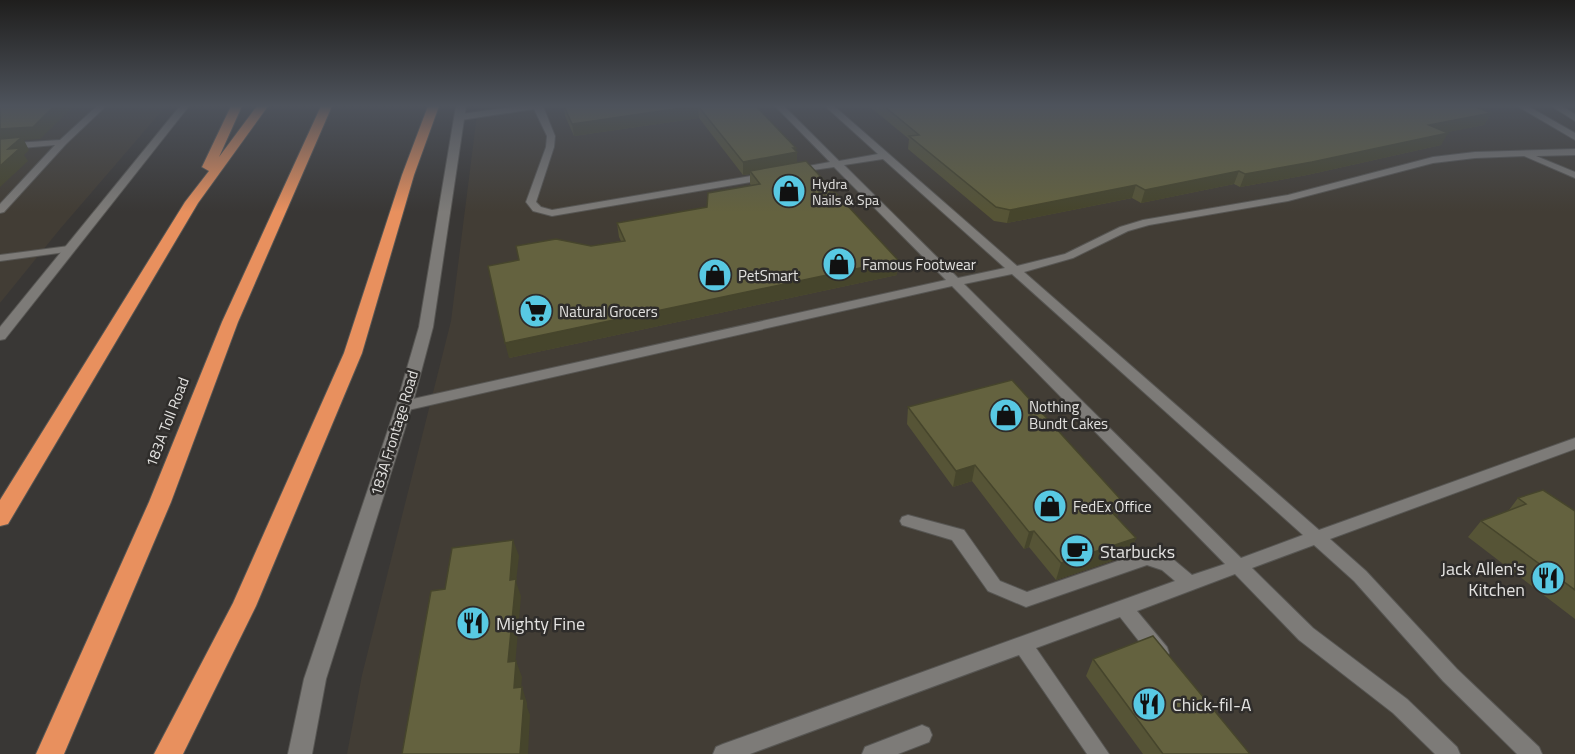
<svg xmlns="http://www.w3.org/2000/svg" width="1575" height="754" font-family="'Titillium Web',sans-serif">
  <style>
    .built { fill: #423d35 }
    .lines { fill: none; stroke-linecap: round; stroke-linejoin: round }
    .service-casing { stroke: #575653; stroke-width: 2 }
    .tertiary-casing { stroke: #575653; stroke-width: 2 }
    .secondary-casing { stroke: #575653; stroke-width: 2 }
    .motorway-casing { stroke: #575653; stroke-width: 2 }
    .service { fill: #7d7b78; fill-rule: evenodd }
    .tertiary { fill: #7d7b78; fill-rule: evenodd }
    .secondary { fill: #7d7b78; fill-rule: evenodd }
    .motorway { fill: #e8905e; fill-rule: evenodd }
    .wall { fill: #565436 }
    .shaded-wall { fill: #46452c }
    .building { fill: #64623f; stroke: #46452c; stroke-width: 1.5 }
    .labels { text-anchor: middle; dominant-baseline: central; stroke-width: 5; stroke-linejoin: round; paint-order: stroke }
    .far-poi-label { font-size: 14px; fill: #e3e2e0; stroke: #2f2d2b; text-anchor: start }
    .poi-label { font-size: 15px; fill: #e3e2e0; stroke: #2f2d2b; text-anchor: start }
    .street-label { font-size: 15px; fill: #e3e2e0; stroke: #2f2d2b }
    .near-poi-label { font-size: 18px; fill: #e3e2e0; stroke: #2f2d2b; text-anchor: start }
  </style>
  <rect width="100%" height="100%" fill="#393735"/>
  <g class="built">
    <path d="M0,106H166L60,229L0,303Z"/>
    <path d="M478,106H1575V754H347L362,675L451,321Z"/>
  </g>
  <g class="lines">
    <g class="service-casing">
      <g id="service">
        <path d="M97,106H106L66,144L4,212L0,213V204L55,145L0,150V144L60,140Z"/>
        <path d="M519,106H543L555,136L554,147L536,202L541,207L552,210L768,173L773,176L768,179L552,216L533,211L526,202L546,147L547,136L534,109L461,120L457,117L461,114Z"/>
        <path d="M775,106H784L839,161L878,154L825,106H834L1017,266L1065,254L1120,227L1143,220L1288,195L1433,157L1475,152L1575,149V155L1536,156L1575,172V178L1524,156L1475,158L1433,163L1288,201L1149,225L1128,231L1073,258L1024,272L1319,530L1575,438V449L1330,539L1366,571L1457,669L1539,747L1542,754H1517L1443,681L1354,581L1314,545L1252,568L1313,628L1407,699L1457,747L1460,754H1435L1393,713L1299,640L1235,574L1137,611L1167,647L1169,653L1167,659L1160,661L1153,659L1120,617L1036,648L1109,754H1087L1019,655L750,754H713L716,747L723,744L1175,581L1162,570L1147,565L1026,607L988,591L952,540L902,525L900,521L902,517L908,515L964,530L1000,581L1027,592L1147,551L1174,560L1192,575L1225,564L952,286L404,411L399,409L397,406L404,401L946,280L834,167L792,173V169L830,162ZM883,159L1005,268L958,278L844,165ZM1012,274L1303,535L1241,558L964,284Z"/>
        <path d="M69,246L74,249L73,251L0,261V255Z"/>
        <path d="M922,725L929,728L932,735L929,742L898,754H862L865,747Z"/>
      </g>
    </g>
    <g class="tertiary-casing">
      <g id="tertiary">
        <path d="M1517,106H1528L1575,133V140Z"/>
        <path d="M1551,106H1562L1575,114V121Z"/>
      </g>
    </g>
    <g class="secondary-casing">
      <g id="secondary">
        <path d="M180,106H189L5,339L0,340V327Z"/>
        <path d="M456,106H466L433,327L412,406L326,679L312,754H288L304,679L396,406L419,327Z"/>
      </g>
    </g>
    <g class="motorway-casing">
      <g id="motorway">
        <path d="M231,106H242L219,157L257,106H268L198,203L8,524L0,526V500L185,202L209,171L202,167Z"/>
        <path d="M321,106H332L238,322L171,502L64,754H36L149,502L222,322Z"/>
        <path d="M428,106H439L414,175L362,353L256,606L183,754H154L233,603L344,353L402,175Z"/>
      </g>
    </g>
    <use href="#service" class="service"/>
    <use href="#tertiary" class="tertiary"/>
    <use href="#secondary" class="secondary"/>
    <use href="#motorway" class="motorway"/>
  </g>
  <g class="wall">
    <path d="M564,106H756L796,151L797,163L897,275L509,358L591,246L621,241L619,237L617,223L707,207L751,185L750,184V174L743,175L699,118L574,136L565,116Z"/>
    <path d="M869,106H1473L1491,113L1484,125L1447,132L1441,145L1307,175L1240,187L1234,184L1141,203L1132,198L1007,223L994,221L908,149L909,139Z"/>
    <path d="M908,407L1117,518L1136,538L1129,555L1056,580L1029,547L1024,549L972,481L953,487L907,424Z"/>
    <path d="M1518,498L1575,511V619L1468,537L1481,521L1509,510Z"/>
    <path d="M1093,659L1250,754H1143L1086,676Z"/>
  </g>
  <g class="shaded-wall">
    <path d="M54,106H74L40,139L24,140L29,150L24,155L28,161L0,187V129Z"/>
    <path d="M698,106L699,118L574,136L572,124Z"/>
    <path d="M1491,113L1484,125L1423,137L1429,125Z"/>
    <path d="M1448,133L1441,145L1307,175L1240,187L1245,174Z"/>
    <path d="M796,148V153L797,152V165L750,171V174L743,175V162Z"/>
    <path d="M1239,171L1234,184L1141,203L1145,190Z"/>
    <path d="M1136,185L1132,198L1007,223L1010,210Z"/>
    <path d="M898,260L897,275L509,358L505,343Z"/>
    <path d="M975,465L972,481L953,487L956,471Z"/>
    <path d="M1123,502L1117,518L1107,507Z"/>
    <path d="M1034,531L1029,547L1024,549L1029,532Z"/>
    <path d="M1136,538L1129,555L1056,580L1061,563Z"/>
    <path d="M513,540L519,556L516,582L521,596L514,678L508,662L510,580Z"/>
    <path d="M516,661L522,677L520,704L514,688Z"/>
    <path d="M522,687L527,703V707L530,715L528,754H520Z"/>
  </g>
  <g class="building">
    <path d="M0,106H54L33,127L0,129Z"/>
    <path d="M564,106H695L572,124Z"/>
    <path d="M698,106H756L796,148H793L797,152L743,162Z"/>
    <path d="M884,106H1473L1491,113L1429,125L1448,133L1312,162L1245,174L1239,171L1145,190L1136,185L1010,210L996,207L909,136L919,135Z"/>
    <path d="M22,137L8,149L20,148L0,166V139Z"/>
    <path d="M806,161L898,260L505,343L488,266L519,260L516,246L556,239L591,246L625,241L617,223L707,207L708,193L760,184L750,171Z"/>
    <path d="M1012,380L1123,502L1107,507L1136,538L1061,563L1034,531L1029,532L975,465L956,471L908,407Z"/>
    <path d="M1543,490L1575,511V590L1481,521L1526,504L1518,498Z"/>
    <path d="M513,540L510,580L516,579L508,662L516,661L514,688L522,687L521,699H524L520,754H402L431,591L445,589L452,548Z"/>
    <path d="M1153,636L1250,754H1163L1093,659Z"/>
  </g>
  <linearGradient id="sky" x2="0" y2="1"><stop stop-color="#1f1e1d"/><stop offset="0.5" stop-color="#4e535c"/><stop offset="1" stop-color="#4e535c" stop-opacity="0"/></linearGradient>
  <rect width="1575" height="212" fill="url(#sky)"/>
  <defs>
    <g id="shop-disc" transform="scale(1.725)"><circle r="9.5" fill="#58c9e3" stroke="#2f2d2b"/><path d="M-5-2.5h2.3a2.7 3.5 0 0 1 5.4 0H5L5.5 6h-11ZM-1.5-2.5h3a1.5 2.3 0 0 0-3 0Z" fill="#111"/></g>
    <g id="supermarket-disc" transform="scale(1.725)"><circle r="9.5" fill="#58c9e3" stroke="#2f2d2b"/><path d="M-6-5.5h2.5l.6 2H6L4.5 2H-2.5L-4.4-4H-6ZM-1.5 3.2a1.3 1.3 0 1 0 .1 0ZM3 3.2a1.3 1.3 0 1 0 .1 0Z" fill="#111"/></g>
    <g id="cafe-disc" transform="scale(1.725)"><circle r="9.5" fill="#58c9e3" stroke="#2f2d2b"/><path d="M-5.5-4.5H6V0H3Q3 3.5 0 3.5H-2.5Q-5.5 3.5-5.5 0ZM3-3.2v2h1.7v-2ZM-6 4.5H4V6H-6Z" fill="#111"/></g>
    <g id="restaurant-disc" transform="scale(1.725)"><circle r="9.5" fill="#58c9e3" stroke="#2f2d2b"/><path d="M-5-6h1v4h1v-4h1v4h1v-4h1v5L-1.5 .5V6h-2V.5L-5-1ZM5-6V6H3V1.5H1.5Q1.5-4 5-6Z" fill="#111"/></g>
  </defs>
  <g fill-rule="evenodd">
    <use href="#shop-disc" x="789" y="191"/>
    <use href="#shop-disc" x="839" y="264"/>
    <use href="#shop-disc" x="715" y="275"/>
    <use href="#supermarket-disc" x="536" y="311"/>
    <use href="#shop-disc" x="1006" y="415"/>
    <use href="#shop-disc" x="1050" y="506"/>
    <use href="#cafe-disc" x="1077" y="551"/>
    <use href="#restaurant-disc" x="1548" y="578"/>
    <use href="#restaurant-disc" x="473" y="623"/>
    <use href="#restaurant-disc" x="1149" y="704"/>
  </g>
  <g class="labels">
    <g class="far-poi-label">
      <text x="812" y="183">Hydra<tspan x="812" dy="16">Nails &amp; Spa</tspan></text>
    </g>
    <g class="poi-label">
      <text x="862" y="264">Famous Footwear</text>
      <text x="738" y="275">PetSmart</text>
      <text x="559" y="311">Natural Grocers</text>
      <text x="1029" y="406">Nothing<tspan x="1029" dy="17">Bundt Cakes</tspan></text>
      <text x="1073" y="506">FedEx Office</text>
    </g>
    <g class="street-label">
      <text transform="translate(167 422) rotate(-69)">183A Toll Road</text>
      <text transform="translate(394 433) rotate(-73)">183A Frontage Road</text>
    </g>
    <g class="near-poi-label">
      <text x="1100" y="551">Starbucks</text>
      <text x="1525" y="568" text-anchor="end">Jack Allen's<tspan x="1525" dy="21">Kitchen</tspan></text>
      <text x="496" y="623">Mighty Fine</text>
      <text x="1172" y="704">Chick-fil-A</text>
    </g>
  </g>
</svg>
